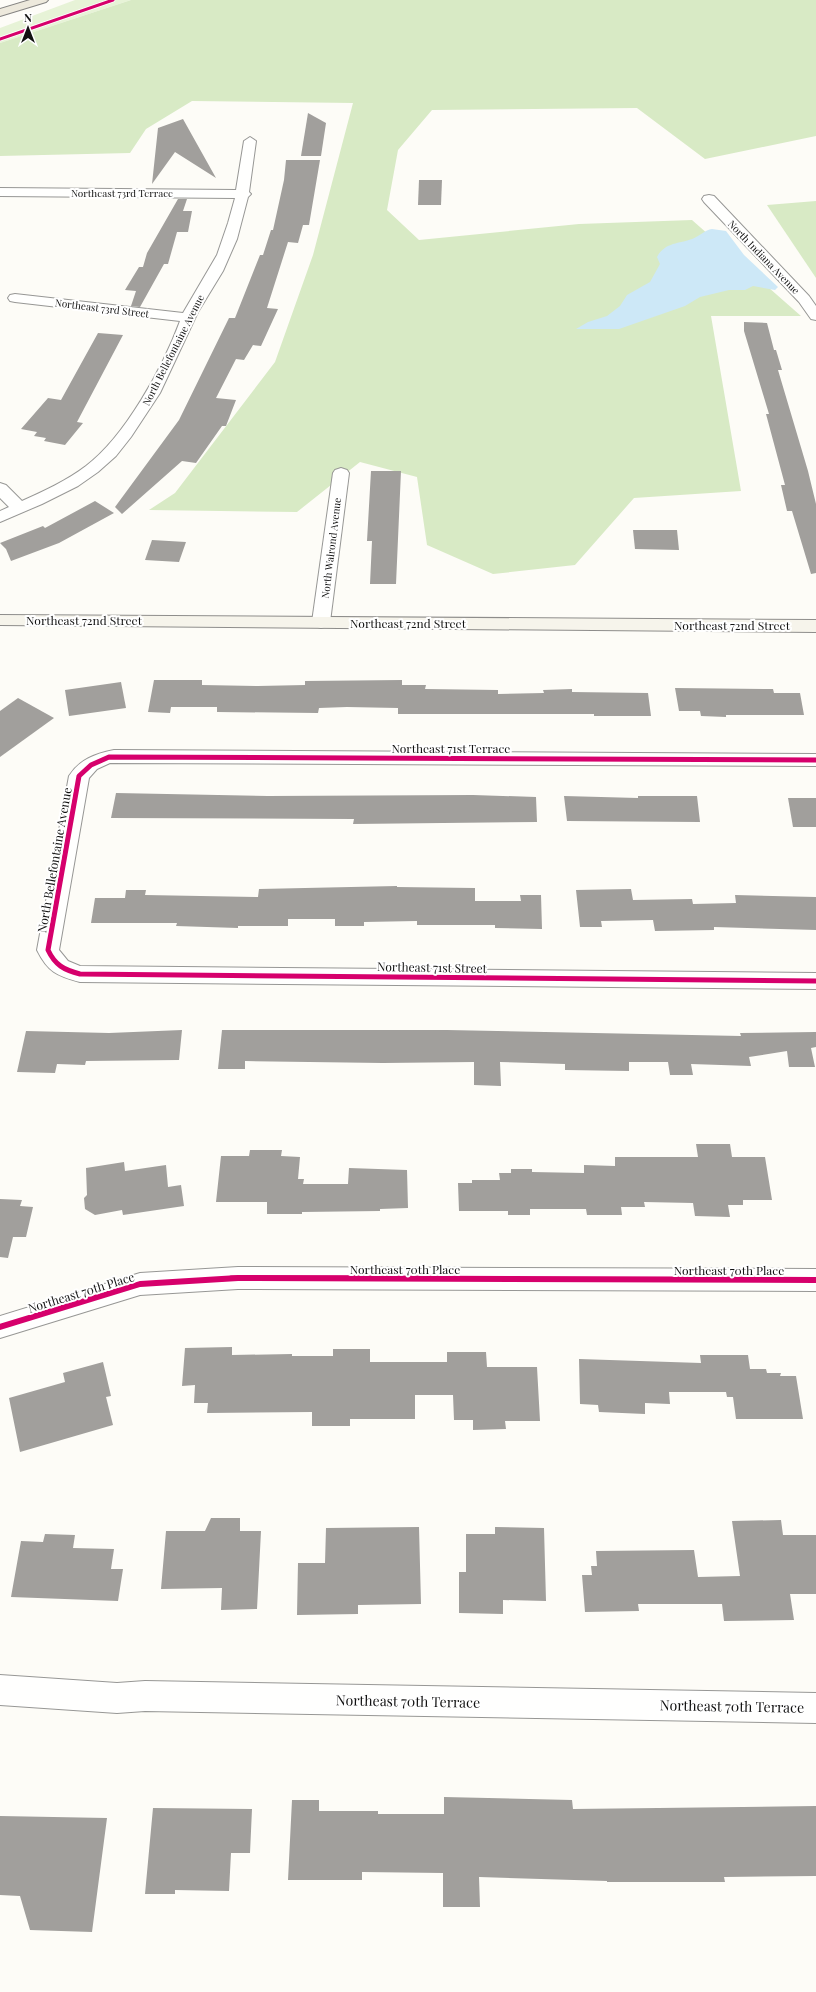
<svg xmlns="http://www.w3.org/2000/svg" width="816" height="1992" font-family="'Playfair Display',serif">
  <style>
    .green { fill: #e7f3d7 }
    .forest { fill: #d8eac5 }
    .water { fill: #cde8f7 }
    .building { fill: #a19f9c }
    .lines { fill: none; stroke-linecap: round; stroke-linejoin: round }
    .street-casing { stroke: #979795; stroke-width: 2 }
    .secondary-casing { stroke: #8e8d8b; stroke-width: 2 }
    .primary-casing { stroke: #858482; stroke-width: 2 }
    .street { fill: #fffffe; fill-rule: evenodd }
    .secondary { fill: #f6f4eb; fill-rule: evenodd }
    .primary { fill: #ede9dc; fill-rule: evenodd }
    .cycleway-far2-casing { stroke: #fff; stroke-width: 4.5 }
    .cycleway-far1-casing { stroke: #fff; stroke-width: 8 }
    .cycleway-casing { stroke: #fff; stroke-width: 9 }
    .cycleway-far2 { stroke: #d6006c; stroke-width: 3 }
    .cycleway-far1 { stroke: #d6006c; stroke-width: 5 }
    .cycleway { stroke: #d6006c; stroke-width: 6 }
    .labels { text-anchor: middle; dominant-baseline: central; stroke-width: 4; stroke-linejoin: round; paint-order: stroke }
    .far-street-label { font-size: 10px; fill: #111; stroke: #fff }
    .street-label { font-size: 12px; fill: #111; stroke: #fff }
    .near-street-label { font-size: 14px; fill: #111; stroke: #fff }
  </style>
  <rect width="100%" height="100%" fill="#fdfcf7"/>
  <path class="green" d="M75,0H131L0,43V28Z"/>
  <g class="forest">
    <path d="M131,0H816V136L705,159L637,108L432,110L398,150L387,210L419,240L579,224L692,220L801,316H711L741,491L634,498L575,565L493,574L427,545L417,477L360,462L297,512L149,510L175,493L275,362L313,255L353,103L192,101L146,129L130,153L0,156V43Z"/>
    <path d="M816,201V278L767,205Z"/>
  </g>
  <path class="water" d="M712,229L726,231L744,255L778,287L775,290L753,286L745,290H729L700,297L685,306L619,329H576L588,322L607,316L620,306L627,295L650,282L660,264L657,257C665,242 679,244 692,239C700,236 705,230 712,229Z"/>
  <g class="building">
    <path d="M308,113L326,123L321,156H301Z"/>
    <path d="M183,119L216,178L175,152L152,184L158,128Z"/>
    <path d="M286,160H320L309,225H303L298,243L288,242L267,308L278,309L261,346L253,345L244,360L236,359L216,398L236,400L226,426H222L196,463L182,461L122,514L115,507L179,420L229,318H235L260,255H263L271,230H273L284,180Z"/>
    <path d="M419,180H442L441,205H418Z"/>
    <path d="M178,199H187L183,211H192L188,232H177L168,264H164L140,307L131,306L136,291L125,290L139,267H143L147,253Z"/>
    <path d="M744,322L767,323L774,350H776L782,370H778L808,471L816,504V573L811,574L792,511H787L781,485H785L766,414H769L744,331Z"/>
    <path d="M98,333L123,335L77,422L83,423L65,445L44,441L46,438L34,436L37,432L21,429L48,398L61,400Z"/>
    <path d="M371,471H401L396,584H370L372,541H367Z"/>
    <path d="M95,501L114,513L59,543L11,561L6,549L0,543L43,526L45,528Z"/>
    <path d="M633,530H677L679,550L635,549Z"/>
    <path d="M152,540L186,542L179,562L145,560Z"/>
    <path d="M154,680H202V685L258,686L305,685V681L402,680V685H426L425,689L498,690V694L544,693L543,690L572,689V692L648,693L651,716H594V714H398V708L347,707L319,708L318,713L217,712V707H171L170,713L148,712Z"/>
    <path d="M121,682L126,708L69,716L65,690Z"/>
    <path d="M675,688L773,689L774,693H800L804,715H726V717L701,716L700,711H679Z"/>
    <path d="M18,698L54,718L0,757V711Z"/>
    <path d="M116,793L268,796L473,795L536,797L537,822L353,824L354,819L111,818Z"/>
    <path d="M564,796L638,798V796H697L700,822L567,821Z"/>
    <path d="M788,798H816V827H793Z"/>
    <path d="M397,886V887L475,888V901H521L520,895H541L542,929L495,928V925H417V921L364,922V926H335V919H288V926H238V928L176,926L177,923H91L95,898H125L126,890H146L145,895L258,897L259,889Z"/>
    <path d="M631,889L633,900L692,899L693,904L736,903L735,895L816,897V930L714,927V930L655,931L653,920L601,921L602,927H580L576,890Z"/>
    <path d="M182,1030L179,1060L86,1061L85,1065L57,1064L55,1073L17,1072L26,1031L109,1033Z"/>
    <path d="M222,1030H447L741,1036L740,1033L816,1032V1047L811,1048L815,1067H789L787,1051L749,1057L751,1066L691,1064L693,1075H670L668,1062H629V1071L565,1070V1064L500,1062L501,1086L474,1085V1062L383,1063L245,1061V1069H218Z"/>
    <path d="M696,1144H730L732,1157H765L772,1200H743V1205H728L730,1217L695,1216L693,1203L644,1202L645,1207H621L622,1215H587L586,1209H530V1215H508V1211H459L458,1183H472V1180H500L499,1173H511V1169H532V1172L584,1173V1165L615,1166V1157H698Z"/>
    <path d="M250,1150H282L281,1156L300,1157L298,1179H304L303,1184H348L349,1168L407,1170L408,1208L380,1209V1211L302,1212V1214H267V1202H216L221,1156H249Z"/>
    <path d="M124,1162L125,1171L166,1165L168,1187L181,1185L184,1206L123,1215L122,1210L95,1215L85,1209L84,1198L87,1195L86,1168Z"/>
    <path d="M0,1199L22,1200L20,1206L33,1207L26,1237H13L8,1258L0,1257Z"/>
    <path d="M232,1347V1355L292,1354V1356H333V1349H370V1362H447V1352H486L487,1367H537L540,1421H505L506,1429L473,1430V1420H454L453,1395H415V1419H350V1426H312V1412L207,1413L208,1403H194L195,1385L182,1386L185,1348Z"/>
    <path d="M700,1355H748L750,1369H766L767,1373H781L780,1376H796L803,1419H736L733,1397H727L726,1392H669L670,1404L645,1403V1414L599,1412L598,1405L580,1404L579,1359L701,1363Z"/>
    <path d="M103,1362L111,1396L106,1397L113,1425L20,1452L9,1398L65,1382L63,1373Z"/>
    <path d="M211,1518H240V1531H261L257,1609L221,1610L222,1588L161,1589L166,1531H205Z"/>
    <path d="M781,1520L783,1535H816V1594H790L794,1620L724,1621L722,1604H638L639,1611L585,1612L582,1575H592L591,1566H597L596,1551L694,1550L698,1577L740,1576L732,1521Z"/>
    <path d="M419,1527L421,1604L358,1605V1614L297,1615L298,1563H325L326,1528Z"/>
    <path d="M495,1527L544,1528L546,1601L503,1600V1614L459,1613V1572H466V1534H495Z"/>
    <path d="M45,1534L75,1535L73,1548L114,1549L111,1569H123L118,1601L11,1597L21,1541L43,1542Z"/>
    <path d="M444,1797L572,1800L573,1809L816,1806V1876L724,1877L725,1882H607V1881L479,1877L480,1907H443V1873L362,1872V1880H288L292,1800H319V1811H378V1814H444Z"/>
    <path d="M153,1808L252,1809L250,1853H231L229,1891L175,1890V1894H145Z"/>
    <path d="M0,1816L107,1818L92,1932L30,1930L20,1896L0,1895Z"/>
  </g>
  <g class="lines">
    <g class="street-casing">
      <g id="street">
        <path d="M250,137L256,141L249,192L251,194L248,197L237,239L223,271L198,312L160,393L131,437L116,456L98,472L78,486L42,504L0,522V511L9,507L0,498V483L6,485L22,501C44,491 66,481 86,466C125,437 163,367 180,321L15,302L10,301L8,298L10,295L15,294L183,313L217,255L228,223L235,198L0,196V188L236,190L244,141Z"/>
        <path d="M709,195L714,196L809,296L816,306V320L811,319L799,302L704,202L702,199L704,196Z"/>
        <path d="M341,468L347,470L349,473L330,622L327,626L321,628L315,626L312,622L333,473L335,470Z"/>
        <path d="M114,750L816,754V766L110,763L97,769L89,778L59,950L68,961L80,966L816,973V989L80,982C57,976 48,972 37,950L69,776C80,759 95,754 114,750Z"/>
        <path d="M238,1267L816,1269V1291L238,1289L140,1295L0,1338V1316L140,1273Z"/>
        <path d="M0,1675L117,1683L145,1681L816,1693V1723L145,1711L117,1713L0,1705Z"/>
      </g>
    </g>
    <g class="secondary-casing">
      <path id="secondary" d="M0,615L816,620V632L0,625Z"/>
    </g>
    <g class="primary-casing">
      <path id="primary" d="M30,0H48L46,2L0,16V9Z"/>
    </g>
    <use href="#street" class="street"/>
    <use href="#secondary" class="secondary"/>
    <use href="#primary" class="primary"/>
    <g class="cycleway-far2-casing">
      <path id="cycleway-far2" d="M0,39L113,0"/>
    </g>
    <g class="cycleway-far1-casing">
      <g id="cycleway-far1">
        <path d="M816,760L109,757L91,765L79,776L48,950C55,965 64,970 80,974L816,981"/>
        <path d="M231,1278H367"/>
      </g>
    </g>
    <g class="cycleway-casing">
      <path id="cycleway" d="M0,1327L140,1284L238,1278L816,1280"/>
    </g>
    <use href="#cycleway-far2" class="cycleway-far2"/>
    <use href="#cycleway-far1" class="cycleway-far1"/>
    <use href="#cycleway" class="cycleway"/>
  </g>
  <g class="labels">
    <g class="far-street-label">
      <text x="122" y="193">Northeast 73rd Terrace</text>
      <text transform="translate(764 257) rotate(46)">North Indiana Avenue</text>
      <text transform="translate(102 308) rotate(7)">Northeast 73rd Street</text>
      <text transform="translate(173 350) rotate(-63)">North Bellefontaine Avenue</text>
      <text transform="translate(331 548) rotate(-83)">North Walrond Avenue</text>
    </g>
    <g class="street-label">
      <text x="84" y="620">Northeast 72nd Street</text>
      <text x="408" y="623">Northeast 72nd Street</text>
      <text x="732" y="625">Northeast 72nd Street</text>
      <text x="451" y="748">Northeast 71st Terrace</text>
      <text transform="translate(54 860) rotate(-80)">North Bellefontaine Avenue</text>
      <text transform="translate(432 967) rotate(1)">Northeast 71st Street</text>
      <text x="405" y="1269">Northeast 70th Place</text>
      <text x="729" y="1270">Northeast 70th Place</text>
      <text transform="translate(81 1292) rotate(-17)">Northeast 70th Place</text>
    </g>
    <g class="near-street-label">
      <text transform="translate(408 1701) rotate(1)">Northeast 70th Terrace</text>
      <text transform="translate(732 1706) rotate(1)">Northeast 70th Terrace</text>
    </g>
  </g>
  <g transform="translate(28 28)" stroke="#ffffff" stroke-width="3" paint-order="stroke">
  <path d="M0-3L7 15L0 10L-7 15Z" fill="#111111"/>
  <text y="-6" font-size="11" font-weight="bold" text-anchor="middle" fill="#111111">N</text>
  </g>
</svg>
